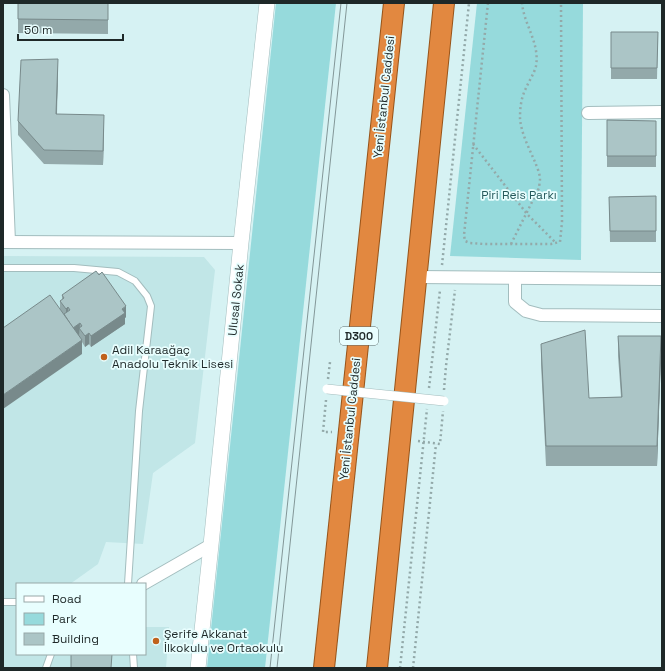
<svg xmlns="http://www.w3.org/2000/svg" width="665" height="671" font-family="'Space Grotesk',sans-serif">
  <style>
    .built { fill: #c1e6e7 }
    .green { fill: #96dadc }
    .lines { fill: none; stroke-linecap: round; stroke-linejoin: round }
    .service-casing { stroke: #a3bdbe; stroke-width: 8 }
    .minor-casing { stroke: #a3bdbe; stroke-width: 14 }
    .tertiary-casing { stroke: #a3bdbe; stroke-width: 16 }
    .trunk-casing { stroke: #985419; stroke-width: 22 }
    .path { stroke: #93a9a9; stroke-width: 2.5; stroke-dasharray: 2 3; stroke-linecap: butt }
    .service { stroke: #fff; stroke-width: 6 }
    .minor { stroke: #fff; stroke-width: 12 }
    .tertiary { stroke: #fff; stroke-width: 15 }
    .trunk { stroke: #e28840; stroke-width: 20 }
    .tram { stroke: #839798; stroke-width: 1 }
    .pedestrian-bridge-casing { stroke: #a3bdbe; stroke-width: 10; stroke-linecap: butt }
    .pedestrian-bridge { stroke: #fff; stroke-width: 9 }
    .wall { fill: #93a9aa }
    .shaded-wall { fill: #788a8b }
    .building { fill: #abc5c6; stroke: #788a8b }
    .poi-dot { fill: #c0611b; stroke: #e8fefe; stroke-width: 1.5 }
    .labels { text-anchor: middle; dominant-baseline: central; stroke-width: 3.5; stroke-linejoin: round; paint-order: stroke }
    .shield { fill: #e8fefe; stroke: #5b6868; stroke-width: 1 }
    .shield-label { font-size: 11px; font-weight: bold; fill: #1e2828 }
    .street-label { font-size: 12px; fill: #1e2828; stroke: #e8fefe }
    .park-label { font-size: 12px; fill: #24595b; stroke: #e8fefe }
    .poi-label { font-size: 12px; fill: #1e2828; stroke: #e8fefe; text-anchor: start }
  </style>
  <rect width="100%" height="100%" fill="#d6f2f3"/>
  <path class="built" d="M3,256L204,257L215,270L195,443L153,473L143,544L106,542L98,564L70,584H17V654H145V627H169L166,668H3Z"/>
  <g class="green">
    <path d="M276,3H336L265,668H207Z"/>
    <path d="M477,3H583L581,260L450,256Z"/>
  </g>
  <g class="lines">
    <g class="service-casing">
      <g id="service">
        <path d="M3,268H74L118,272L135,281L147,296L151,306L139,411L128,584"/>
        <path d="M3,602H17"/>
        <path d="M133,654L134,668"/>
        <path d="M46,668L51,654"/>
      </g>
    </g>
    <g class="minor-casing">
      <g id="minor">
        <path d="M3,95L9,242"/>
        <path d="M588,113L662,112"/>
        <path d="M3,242L241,243"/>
        <path d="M416,277L662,279"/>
        <path d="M515,278V302L526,311L541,315L662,316"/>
        <path d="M143,584L211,545"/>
      </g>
    </g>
    <g class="tertiary-casing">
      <path id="tertiary" d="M198,668L211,545L241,243L267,3"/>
    </g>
    <g class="trunk-casing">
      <g id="trunk">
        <path d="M324,668L394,3"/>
        <path d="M377,668L444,3"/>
      </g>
    </g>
    <g class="path">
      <path d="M488,3L464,235L465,241L470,243L484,244H551L560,242L562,222L561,3"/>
      <path d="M473,144L527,214L556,243"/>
      <path d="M511,244L539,188C539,186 540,182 540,179C540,174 537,167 535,162C529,148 521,133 520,118C520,108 521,98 526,88C529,81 534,74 536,66C540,43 524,25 522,3"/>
      <path d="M442,265L469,3"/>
      <path d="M328,379L330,362"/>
      <path d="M429,388L440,290"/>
      <path d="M444,390L446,366L455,290"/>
      <path d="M326,400L323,432H332"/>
      <path d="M418,441L440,444L443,411"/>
      <path d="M400,668L427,409"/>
      <path d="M413,668L436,444"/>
    </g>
    <use href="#service" class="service"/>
    <use href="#minor" class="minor"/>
    <use href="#tertiary" class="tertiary"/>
    <use href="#trunk" class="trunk"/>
    <g class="tram">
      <path d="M270,668L341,3"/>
      <path d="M277,668L347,3"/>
    </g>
    <g class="pedestrian-bridge-casing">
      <path id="pedestrian-bridge" d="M327,389L444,401"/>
    </g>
    <use href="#pedestrian-bridge" class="pedestrian-bridge"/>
  </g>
  <g class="wall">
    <path d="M18,3H108V34L18,33Z"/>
    <path d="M611,32H658L657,79H611Z"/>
    <path d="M58,73L57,114L104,129L103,165L44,164L18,135V121Z"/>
    <path d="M607,120L656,121V167H607Z"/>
    <path d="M656,196V242H610L609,197Z"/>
    <path d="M62,295L126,317L125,318V324L91,347L89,344L85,347L82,342V354L60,309V301L62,300Z"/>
    <path d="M618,336L661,356L657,466H546L541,364V344L589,398L621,397L618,356Z"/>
  </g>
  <g class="shaded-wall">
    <path d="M58,59V73L56,129V114Z"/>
    <path d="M104,115V129L103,165V151Z"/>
    <path d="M126,306V317L125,318V324L91,347V336Z"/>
    <path d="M68,307V318L66,320V309Z"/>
    <path d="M80,323L79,335L72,340V329Z"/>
    <path d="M89,333V344L85,347V336Z"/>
    <path d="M661,336V356L657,466V446Z"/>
    <path d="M82,340V354L3,409V395Z"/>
  </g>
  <g class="building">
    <path d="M18,3H108V20L18,19Z"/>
    <path d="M611,32H658L657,68H611Z"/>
    <path d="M58,59L56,114L104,115L103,151L44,150L18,121L21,60Z"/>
    <path d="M607,120L656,121V156H607Z"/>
    <path d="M656,196V231H610L609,197Z"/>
    <path d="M96,271L99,275L102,272L126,306L122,309L125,313L91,336L89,333L85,336L79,328L82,326L80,323L73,328L64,314L70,310L68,307L66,309L60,301L64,298L62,295Z"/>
    <path d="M50,295L82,340L3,395V328Z"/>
    <path d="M585,330L589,398L622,397L618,336H661L657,446H546L541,344Z"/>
    <path d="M71,654H112L111,668H71Z"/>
  </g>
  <g class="poi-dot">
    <circle cx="104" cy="357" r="4"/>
    <circle cx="156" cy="641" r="4"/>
  </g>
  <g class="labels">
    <rect class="shield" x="340" y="327" width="38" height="18" rx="3"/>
    <g class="shield-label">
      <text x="359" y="336">D300</text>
    </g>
    <g class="street-label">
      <text transform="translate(384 97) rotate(-84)">Yeni İstanbul Caddesi</text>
      <text transform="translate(236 300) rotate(-84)">Ulusal Sokak</text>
      <text transform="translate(350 419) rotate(-84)">Yeni İstanbul Caddesi</text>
    </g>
    <g class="park-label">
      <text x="519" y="195">Piri Reis Parkı</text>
    </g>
    <g class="poi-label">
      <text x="112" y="350">Adil Karaağaç<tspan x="112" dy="14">Anadolu Teknik Lisesi</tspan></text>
      <text x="164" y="634">Şerife Akkanat<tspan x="164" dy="14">İlkokulu ve Ortaokulu</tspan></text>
    </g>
  </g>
  <rect width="665" height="671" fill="none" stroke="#1e2828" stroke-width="8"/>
  <rect x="16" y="583" width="130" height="72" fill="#e8fefe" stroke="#97a8a8"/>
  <rect x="24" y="596" width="20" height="6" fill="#ffffff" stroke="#97a8a8"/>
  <text x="52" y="603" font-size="12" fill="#1e2828">Road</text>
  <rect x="24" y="613" width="20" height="12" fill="#96dadc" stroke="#97a8a8"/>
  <text x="52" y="623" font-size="12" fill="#1e2828">Park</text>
  <rect x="24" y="633" width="20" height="12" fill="#abc5c6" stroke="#97a8a8"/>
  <text x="52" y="643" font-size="12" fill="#1e2828">Building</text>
  <path d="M18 34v6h105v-6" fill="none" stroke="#1e2828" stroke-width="2"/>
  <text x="24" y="34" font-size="12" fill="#1e2828" stroke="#e8fefe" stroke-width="3" paint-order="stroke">50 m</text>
</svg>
